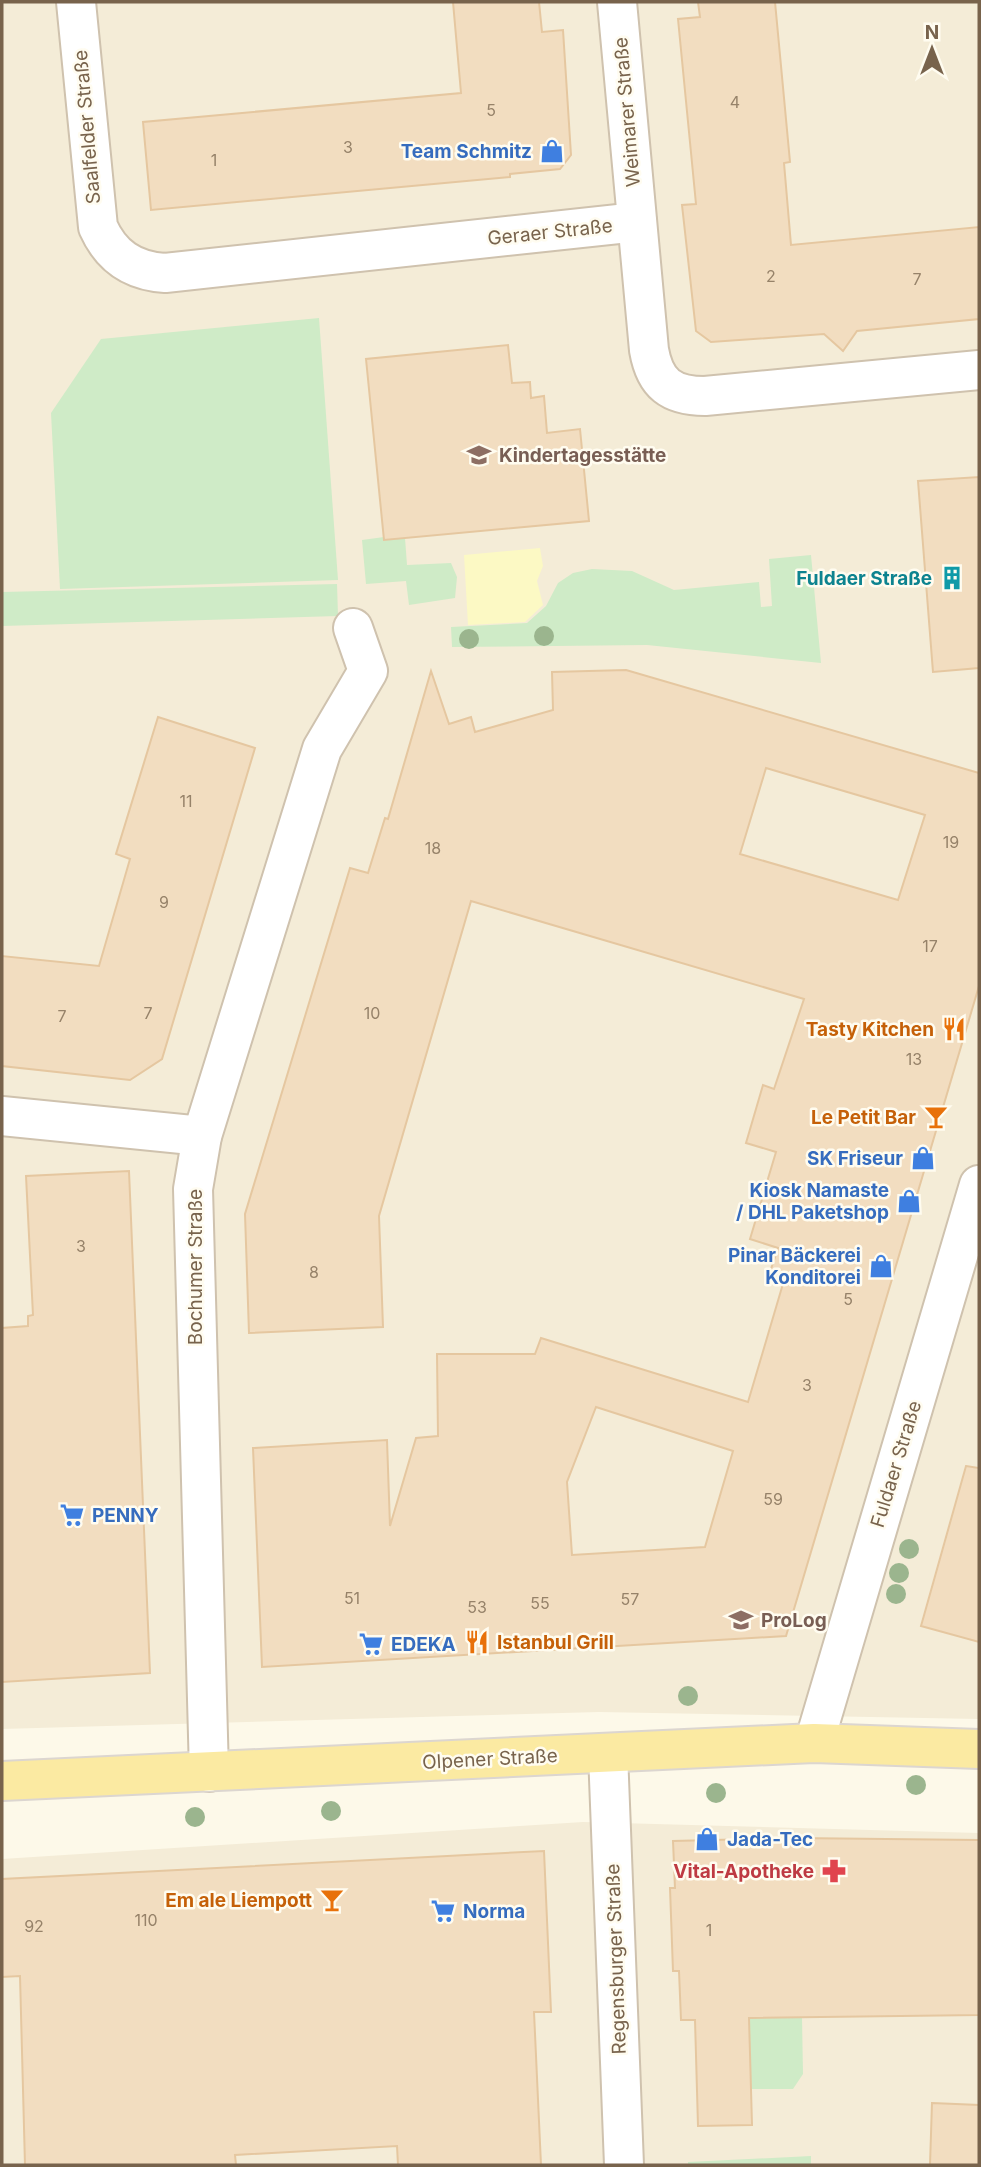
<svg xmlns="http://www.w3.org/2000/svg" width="981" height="2167" font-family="Inter,sans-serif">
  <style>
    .residential { fill: #f4ecd7 }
    .green { fill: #cfebc7 }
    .sand { fill: #fcf9c4 }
    .building { fill: #f2ddc0; stroke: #e5c7a0; stroke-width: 2; fill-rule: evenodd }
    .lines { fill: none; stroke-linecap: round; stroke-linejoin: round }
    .minor-casing { stroke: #cfc2ae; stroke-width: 42 }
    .major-casing { stroke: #dcd6d0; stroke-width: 42 }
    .minor { stroke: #fff; stroke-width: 38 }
    .major { stroke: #fbeaa2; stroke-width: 38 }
    .tree { fill: #9bb58e }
    .labels { text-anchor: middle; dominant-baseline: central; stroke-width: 5; stroke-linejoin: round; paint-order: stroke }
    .number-label { font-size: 16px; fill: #968269 }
    .street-label { font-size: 19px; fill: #78634c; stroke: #fffcf0 }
    .shop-label { font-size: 19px; font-weight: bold; fill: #366cbe; stroke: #fffcf0; text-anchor: end }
    .education-label { font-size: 19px; font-weight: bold; fill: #785e54; stroke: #fffcf0; text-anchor: start }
    .culture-label { font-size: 19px; font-weight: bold; fill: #0d838f; stroke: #fffcf0; text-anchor: end }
    .food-label { font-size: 19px; font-weight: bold; fill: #c56008; stroke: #fffcf0; text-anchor: end }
    .health-label { font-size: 19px; font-weight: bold; fill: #be3a42; stroke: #fffcf0; text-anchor: end }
  </style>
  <rect width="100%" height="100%" fill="#fdf9e9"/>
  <g class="residential">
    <path d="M2,2H979V1719L599,1712L2,1729Z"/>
    <path d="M583,1822L979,1833V2165H2V1859Z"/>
  </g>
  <g class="green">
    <path d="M319,318L338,580L60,589L51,413L101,339Z"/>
    <path d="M384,537L385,540L405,538L407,565L451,563L457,577L455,598L409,605L406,581L366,584L362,540Z"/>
    <path d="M811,555L821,663L647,645L452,647L451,627L527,623L546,606L558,583L573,573L592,569L632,571L674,590L759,582L761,607L772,606L769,559Z"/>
    <path d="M337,584L338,616L2,626V592Z"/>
    <path d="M802,2017L803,2074L793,2089H751L749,2018Z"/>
    <path d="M811,2156V2165H688V2162Z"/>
  </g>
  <path class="sand" d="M540,548L543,566L537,581L543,605L525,622L468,625L464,555Z"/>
  <g class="building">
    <path d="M453,2H539L542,32L563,30L571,155L560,169L510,174V177L151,210L143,122L461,93Z"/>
    <path d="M698,2H775L790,162L784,163L791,245L979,227V319L857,331L843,351L824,334L711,342L696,331L682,205L696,204L678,19L700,17Z"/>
    <path d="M508,345L512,383L530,382L531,398L544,396L547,433L580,429L589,521L384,540L366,359Z"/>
    <path d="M979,477V668L933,672L918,481Z"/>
    <path d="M626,670L979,773V986L786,1636L262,1667L253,1448L387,1440L390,1526L416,1438L438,1436L437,1354H535L541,1338L748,1402L785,1277L770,1272L778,1248L750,1239L776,1152L746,1143L763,1085L774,1089L804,999L471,901L379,1216L383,1327L249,1333L245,1214L350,868L368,873L385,818L388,819L431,671L449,724L471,717L475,732L553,710L552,672ZM766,768L925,815L898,900L740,854ZM596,1407L733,1451L705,1547L572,1555L567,1482Z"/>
    <path d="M158,717L255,748L162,1059L130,1080L2,1066V956L99,966L130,859L116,854Z"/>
    <path d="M129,1171L150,1673L2,1682V1328L28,1326V1316L33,1315L26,1176Z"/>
    <path d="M966,1466L979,1468V1642L921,1626Z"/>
    <path d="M793,1838L979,1840V2015L749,2018L752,2125L698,2126L695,2020H681L679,1971H673L670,1888H675L673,1841Z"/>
    <path d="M544,1851L551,2012H534L541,2165H398L397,2146L235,2155L236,2165H25L20,1976L2,1977V1879Z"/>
    <path d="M932,2103L979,2105V2165H930Z"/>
  </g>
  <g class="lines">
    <g class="minor-casing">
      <g id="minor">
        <path d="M76,2L98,227C111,256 132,271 165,273L637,222"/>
        <path d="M617,2L649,350C655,384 671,396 705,396L979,370"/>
        <path d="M2,1116L202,1136"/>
        <path d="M814,1743L979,1185"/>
        <path d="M608,1753L624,2165"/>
        <path d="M209,1772L193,1189L202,1136L322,749L368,671L353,628"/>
      </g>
    </g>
    <g class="major-casing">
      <path id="major" d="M2,1781L814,1743L979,1749"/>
    </g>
    <use href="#minor" class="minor"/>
    <use href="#major" class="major"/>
  </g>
  <g class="tree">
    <circle cx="544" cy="636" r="10"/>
    <circle cx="469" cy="639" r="10"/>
    <circle cx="909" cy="1549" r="10"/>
    <circle cx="899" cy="1573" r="10"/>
    <circle cx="896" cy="1594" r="10"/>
    <circle cx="688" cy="1696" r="10"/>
    <circle cx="916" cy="1785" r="10"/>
    <circle cx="716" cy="1793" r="10"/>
    <circle cx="331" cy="1811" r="10"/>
    <circle cx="195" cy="1817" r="10"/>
  </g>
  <defs>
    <g id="shop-bare" transform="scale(1.89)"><path d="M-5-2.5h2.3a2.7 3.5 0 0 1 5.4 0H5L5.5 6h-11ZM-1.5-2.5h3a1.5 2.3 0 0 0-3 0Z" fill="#3f7fe0" stroke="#fffcf0" stroke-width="2.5" paint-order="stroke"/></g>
    <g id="school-bare" transform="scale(1.89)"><path d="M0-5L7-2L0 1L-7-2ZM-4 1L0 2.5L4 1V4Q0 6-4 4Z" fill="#8d6e63" stroke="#fffcf0" stroke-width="2.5" paint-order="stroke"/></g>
    <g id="building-bare" transform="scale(1.89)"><path d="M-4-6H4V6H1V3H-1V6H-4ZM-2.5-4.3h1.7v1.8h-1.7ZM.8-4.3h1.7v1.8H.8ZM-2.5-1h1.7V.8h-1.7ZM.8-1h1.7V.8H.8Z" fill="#0f9aa8" stroke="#fffcf0" stroke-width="2.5" paint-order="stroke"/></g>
    <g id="restaurant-bare" transform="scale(1.89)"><path d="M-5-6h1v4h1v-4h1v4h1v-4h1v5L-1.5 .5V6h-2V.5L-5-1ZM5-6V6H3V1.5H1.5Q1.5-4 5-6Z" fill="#e8710a" stroke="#fffcf0" stroke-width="2.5" paint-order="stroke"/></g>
    <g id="bar-bare" transform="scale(1.89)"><path d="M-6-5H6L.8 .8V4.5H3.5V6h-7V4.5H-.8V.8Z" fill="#e8710a" stroke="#fffcf0" stroke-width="2.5" paint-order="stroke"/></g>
    <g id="supermarket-bare" transform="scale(1.89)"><path d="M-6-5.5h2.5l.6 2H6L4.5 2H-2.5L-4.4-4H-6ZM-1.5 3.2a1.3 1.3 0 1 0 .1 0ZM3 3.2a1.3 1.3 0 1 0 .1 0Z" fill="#3f7fe0" stroke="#fffcf0" stroke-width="2.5" paint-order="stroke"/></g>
    <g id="pharmacy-bare" transform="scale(1.89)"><path d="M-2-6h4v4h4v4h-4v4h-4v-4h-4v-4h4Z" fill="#e0444e" stroke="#fffcf0" stroke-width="2.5" paint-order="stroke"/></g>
  </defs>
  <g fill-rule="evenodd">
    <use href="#shop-bare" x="552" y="151"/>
    <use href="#school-bare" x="479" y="455"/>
    <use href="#building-bare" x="952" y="578"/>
    <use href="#restaurant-bare" x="954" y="1029"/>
    <use href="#bar-bare" x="936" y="1117"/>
    <use href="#shop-bare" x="923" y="1158"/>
    <use href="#shop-bare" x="909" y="1201"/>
    <use href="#shop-bare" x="881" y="1266"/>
    <use href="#supermarket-bare" x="72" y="1515"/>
    <use href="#school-bare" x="741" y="1620"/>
    <use href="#restaurant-bare" x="477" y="1642"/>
    <use href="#supermarket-bare" x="371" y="1644"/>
    <use href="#shop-bare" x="707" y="1839"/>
    <use href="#pharmacy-bare" x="834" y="1871"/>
    <use href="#bar-bare" x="332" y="1900"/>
    <use href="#supermarket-bare" x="443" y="1911"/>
  </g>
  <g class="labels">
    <g class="number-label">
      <text x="735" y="102">4</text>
      <text x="491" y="110">5</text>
      <text x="348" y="147">3</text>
      <text x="214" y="160">1</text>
      <text x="771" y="276">2</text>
      <text x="917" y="279">7</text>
      <text x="186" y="801">11</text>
      <text x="951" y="842">19</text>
      <text x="433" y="848">18</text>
      <text x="164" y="902">9</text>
      <text x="930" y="946">17</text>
      <text x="148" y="1013">7</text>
      <text x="372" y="1013">10</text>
      <text x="62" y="1016">7</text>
      <text x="914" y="1059">13</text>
      <text x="81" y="1246">3</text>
      <text x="314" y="1272">8</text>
      <text x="848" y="1299">5</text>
      <text x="807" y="1385">3</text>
      <text x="773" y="1499">59</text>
      <text x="352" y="1598">51</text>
      <text x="630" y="1599">57</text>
      <text x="540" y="1603">55</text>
      <text x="477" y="1607">53</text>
      <text x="146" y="1920">110</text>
      <text x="34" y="1926">92</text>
      <text x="709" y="1930">1</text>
    </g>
    <g class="street-label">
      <text transform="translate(627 112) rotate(-95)">Weimarer Straße</text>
      <text transform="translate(87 127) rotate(-95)">Saalfelder Straße</text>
      <text transform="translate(550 232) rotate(-6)">Geraer Straße</text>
      <text transform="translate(195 1267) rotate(-90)">Bochumer Straße</text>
      <text transform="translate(896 1464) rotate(-73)">Fuldaer Straße</text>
      <text transform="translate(490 1759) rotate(-3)">Olpener Straße</text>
      <text transform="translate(616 1959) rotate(-92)">Regensburger Straße</text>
    </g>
    <g class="shop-label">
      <text x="532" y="151">Team Schmitz</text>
      <text x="903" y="1158">SK Friseur</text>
      <text x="889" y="1190">Kiosk Namaste<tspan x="889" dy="22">/ DHL Paketshop</tspan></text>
      <text x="861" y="1255">Pinar Bäckerei<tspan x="861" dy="22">Konditorei</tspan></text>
      <text x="92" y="1515" text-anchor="start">PENNY</text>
      <text x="391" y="1644" text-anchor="start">EDEKA</text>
      <text x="727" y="1839" text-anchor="start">Jada-Tec</text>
      <text x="463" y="1911" text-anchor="start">Norma</text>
    </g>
    <g class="education-label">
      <text x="499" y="455">Kindertagesstätte</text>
      <text x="761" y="1620">ProLog</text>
    </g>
    <g class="culture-label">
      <text x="932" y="578">Fuldaer Straße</text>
    </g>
    <g class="food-label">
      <text x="934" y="1029">Tasty Kitchen</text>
      <text x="916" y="1117">Le Petit Bar</text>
      <text x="497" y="1642" text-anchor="start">Istanbul Grill</text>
      <text x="312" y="1900">Em ale Liempott</text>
    </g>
    <g class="health-label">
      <text x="814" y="1871">Vital-Apotheke</text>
    </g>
  </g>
  <rect width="981" height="2167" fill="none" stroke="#78634c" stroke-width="7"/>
  <g transform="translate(932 49)" stroke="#fffcf0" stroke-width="5" paint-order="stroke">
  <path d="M0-5L12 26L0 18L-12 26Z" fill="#78634c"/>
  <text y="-10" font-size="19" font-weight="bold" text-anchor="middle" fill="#78634c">N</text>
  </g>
</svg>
